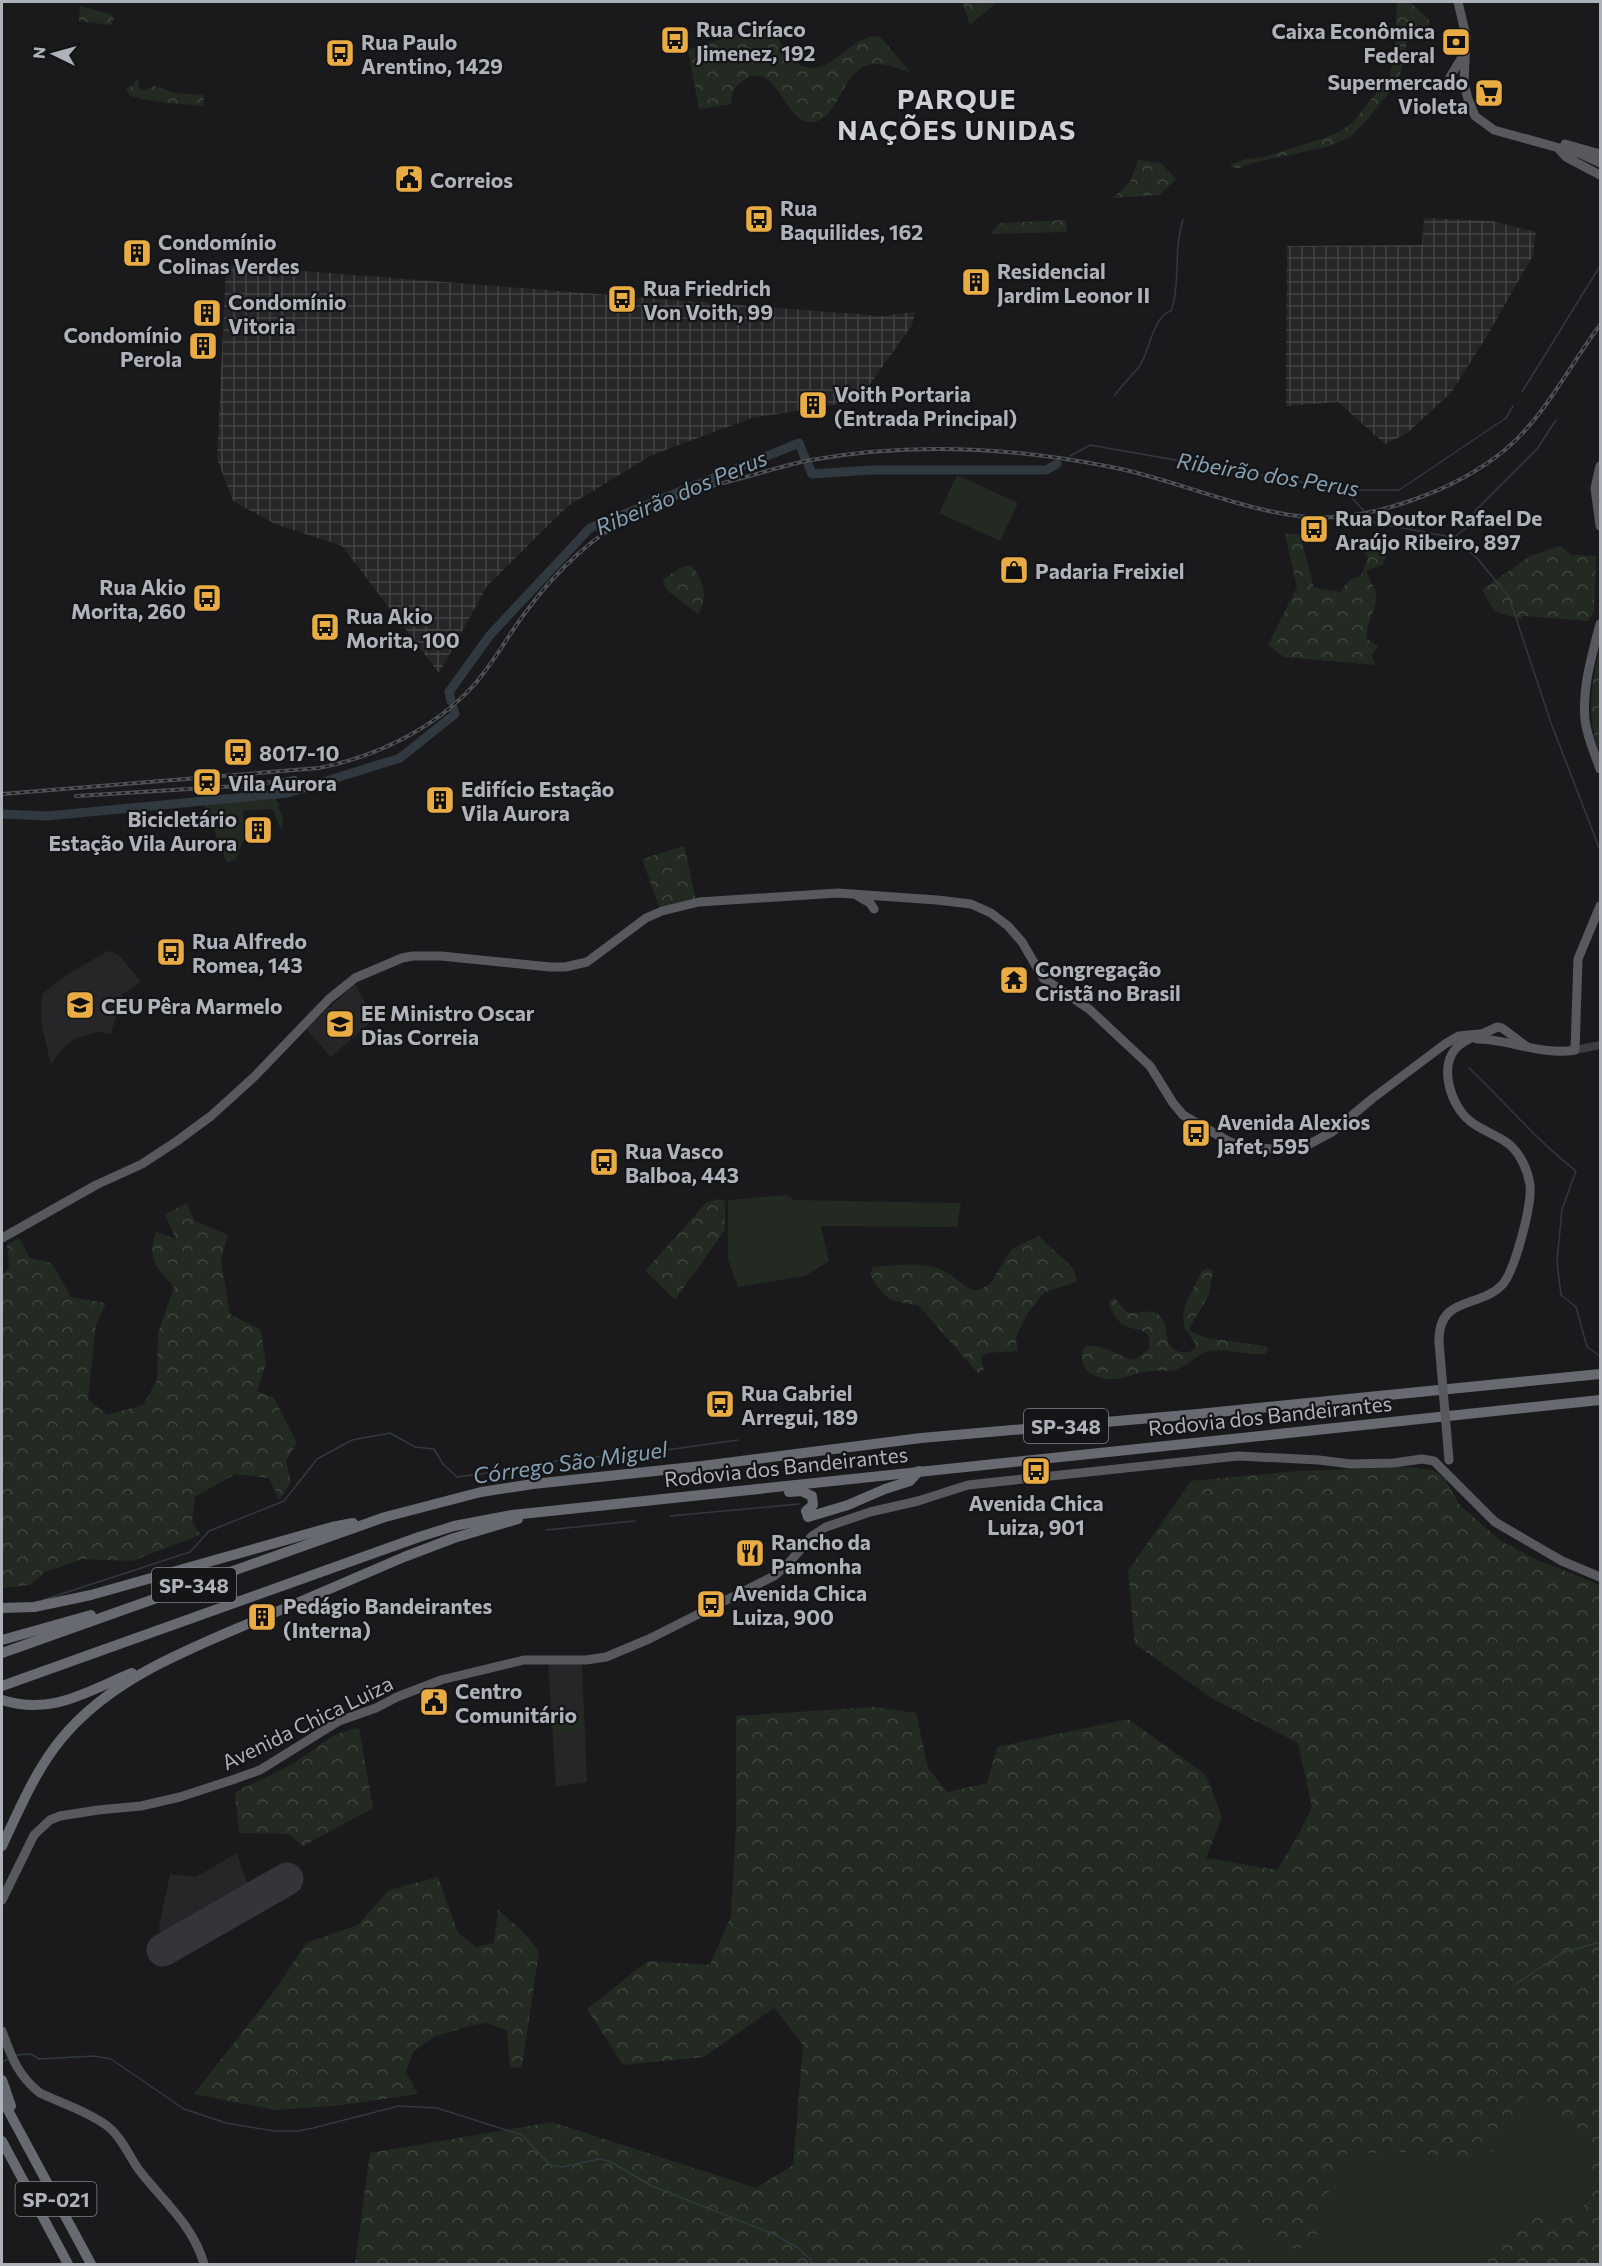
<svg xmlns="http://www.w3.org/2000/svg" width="1602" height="2266" font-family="Commissioner,sans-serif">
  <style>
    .built { fill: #262629 }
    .industrial { fill: url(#industrial-grid) }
    .green { fill: #222a22 }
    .forest { fill: url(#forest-crowns) }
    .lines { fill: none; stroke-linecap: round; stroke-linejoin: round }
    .stream { stroke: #30393f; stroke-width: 1.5 }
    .river { stroke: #30393f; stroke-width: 9 }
    .runway { stroke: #343538; stroke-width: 33 }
    .minor { stroke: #3b3c41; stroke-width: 8 }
    .major { stroke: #57595f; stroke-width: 9 }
    .highway { stroke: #676a71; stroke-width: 10 }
    .rail-casing { stroke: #4e5055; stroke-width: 4 }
    .rail { stroke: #151517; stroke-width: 1.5; stroke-dasharray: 4.5; stroke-linecap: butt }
    .major-bridge { stroke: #57595f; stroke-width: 9 }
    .labels { text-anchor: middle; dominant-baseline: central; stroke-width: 4.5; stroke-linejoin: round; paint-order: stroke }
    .shield { fill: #151517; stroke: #7f838a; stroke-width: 1.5 }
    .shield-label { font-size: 20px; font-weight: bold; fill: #adb2bb }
    .poi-label { font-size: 21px; font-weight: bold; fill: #adb2bb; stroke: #151517; text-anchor: start }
    .street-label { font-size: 21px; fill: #adb2bb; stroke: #151517 }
    .water-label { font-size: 22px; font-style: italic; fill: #86a0b3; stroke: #151517 }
    .district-label { font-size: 27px; font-weight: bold; letter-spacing: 1.5px; fill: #ced0d7; stroke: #151517 }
  </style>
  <defs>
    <pattern id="industrial-grid" width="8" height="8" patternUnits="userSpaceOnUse" patternTransform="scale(1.5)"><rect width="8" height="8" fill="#262629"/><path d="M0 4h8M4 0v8" fill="none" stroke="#434346"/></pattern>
    <pattern id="forest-crowns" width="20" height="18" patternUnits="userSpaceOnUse" patternTransform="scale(1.5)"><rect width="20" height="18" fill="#222a22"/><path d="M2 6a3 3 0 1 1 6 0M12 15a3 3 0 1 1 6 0" fill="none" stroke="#3f4640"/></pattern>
  </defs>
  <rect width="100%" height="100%" fill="#1a1a1c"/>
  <g class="built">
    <path d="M107,951L113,952L121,957L141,982L122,995L111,1034L99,1032L76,1038L61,1050L51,1065L42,1026L41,1012L42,994L62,978Z"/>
    <path d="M355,984L374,1019L331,1057L306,1029Z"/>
    <path d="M548,1663H582L587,1782L556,1787Z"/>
    <path d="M237,1853L250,1892L284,1873L291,1884L167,1956L160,1944L159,1927L170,1874L196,1877Z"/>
  </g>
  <g class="industrial">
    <path d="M1424,218L1492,221L1536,232L1533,255L1487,336L1451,393L1406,434L1385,444L1338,402L1286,406L1287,246L1422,245Z"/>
    <path d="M226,265L881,316L915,312L912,325L858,401L752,418L652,455L568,506L487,586L439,673L342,546L275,524L233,501L217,459Z"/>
  </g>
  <g class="green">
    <path d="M957,475L1018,503L1000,541L939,513Z"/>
    <path d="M274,797L280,805L278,807L283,817L282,827L280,828L274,812L271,809L243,811L244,838L236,859L227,863L203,802Z"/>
    <path d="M786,1195L794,1200L961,1203L957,1227L821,1226L829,1261L805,1276L738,1287L728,1260V1200Z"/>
    <path d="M583,1712L585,1732L554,1734L552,1714Z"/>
    <path d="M1525,2092L1590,2149L1591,2191L1578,2217H1536L1480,2257L1473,2264H1252L1233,2207L1249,2202L1268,2234H1317L1340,2154L1406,2152L1459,2158Z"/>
  </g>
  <g class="forest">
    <path d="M962,2H997L970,25Z"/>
    <path d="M1397,2H1410L1428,19L1430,25L1411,35L1407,42L1401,71L1393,88L1367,120L1350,137L1330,146L1248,164L1237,169L1229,165L1246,159L1264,157L1321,139L1341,131L1355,120L1390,75L1394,57Z"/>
    <path d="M80,6L110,14L114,19L111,25L79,21Z"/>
    <path d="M768,24L772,26C784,53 802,83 835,59C848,50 858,38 875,36L881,38L910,72C898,69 887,63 874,64C840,66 841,124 809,122C783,120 774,52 739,84C733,89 731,96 731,104L699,109L688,50Z"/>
    <path d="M136,80L139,81V88L144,90L154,86L174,93L204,95L203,106L159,102L130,96L126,89L134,85Z"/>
    <path d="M1138,160L1161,163L1176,179L1160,195L1113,198L1130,182Z"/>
    <path d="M1066,220L1067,232L991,234L999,223Z"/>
    <path d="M1285,534H1300L1314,588L1340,592L1349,580L1361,576L1368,558L1354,538L1392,542L1383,565L1367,570C1367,581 1376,585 1376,597C1376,611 1365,623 1367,639L1378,646L1372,655L1375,665L1284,657L1268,645L1297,587Z"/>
    <path d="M1560,546L1571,555L1596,556L1594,611L1589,621L1523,616L1522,620L1494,611L1482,590L1530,556Z"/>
    <path d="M690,565C703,576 709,599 698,614L668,591L663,583L664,579L680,568Z"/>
    <path d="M1600,648V754C1586,720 1591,683 1600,648Z"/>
    <path d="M684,846L696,900L660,909L642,859Z"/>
    <path d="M717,1199L725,1201V1230L675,1300L645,1271L706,1203Z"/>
    <path d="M186,1203L195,1221L228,1235L221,1260L230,1314L261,1330L266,1364L257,1391L274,1398L297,1443L286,1461L291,1482L279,1500L269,1478L235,1474L195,1497L192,1521L200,1535L132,1561L83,1559L45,1572L30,1585L2,1588V1276L9,1267L7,1245L19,1238L30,1258L52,1263L71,1297L106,1303L96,1326L88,1399L107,1415L143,1405L157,1380L158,1333L174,1287C157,1268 146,1259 156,1232L176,1239L165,1215Z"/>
    <path d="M1039,1236L1074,1269L1077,1282L1045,1292L1028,1313L1016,1337L1017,1351L986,1353L981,1358L984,1371L978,1373L918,1305C890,1302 883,1299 870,1274L873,1267C893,1266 920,1261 940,1269C954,1274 962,1288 977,1291L990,1284L1012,1249Z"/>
    <path d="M1207,1268L1213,1270L1209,1295L1190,1327L1191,1332L1208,1338L1264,1346L1269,1349L1265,1354C1247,1356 1228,1348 1210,1351C1198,1353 1189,1365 1178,1369C1170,1372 1159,1370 1150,1371C1129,1374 1112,1386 1092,1374C1086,1371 1083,1366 1082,1360C1077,1328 1124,1360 1134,1360L1149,1349C1152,1326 1139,1333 1124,1325C1117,1322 1113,1312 1109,1305V1301L1114,1298C1120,1302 1123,1312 1131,1313C1140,1314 1151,1308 1159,1315C1173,1326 1159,1348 1181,1352C1187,1353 1190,1352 1195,1349L1196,1344L1185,1329L1183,1317L1185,1305L1202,1271Z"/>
    <path d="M1409,1467L1433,1470L1445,1479L1459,1504L1501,1541L1537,1560L1600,1585V2264H1473L1480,2257L1536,2217H1578L1591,2191L1590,2149L1525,2093L1497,2150L1459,2158L1406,2152L1340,2154L1317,2234L1297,2251L1268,2234L1249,2202L1234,2207L1252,2264H355L370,2153L552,2122L756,2188L793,2165L803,2045L774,2008L704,2057L623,2065L587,2009L648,1961L710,1965L731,1916L736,1826V1716L873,1707L916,1713L928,1768L947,1792L987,1783L997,1747L1128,1719L1206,1775L1222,1817L1206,1858L1277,1870L1296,1839L1312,1807L1298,1743L1213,1699L1135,1644L1128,1571L1191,1481L1298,1471Z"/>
    <path d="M359,1728L373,1808L303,1846L289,1834L239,1833L235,1792C256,1782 278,1773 298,1760C320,1746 332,1732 359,1728Z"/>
    <path d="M438,1877L458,1933L476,1947L494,1943L498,1910L520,1929L539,1951L522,2067L510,2068L507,2030L487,2023L469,2026L434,2037L413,2052L406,2072L418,2094L343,2105L275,2110L194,2094L276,1989L306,1943L358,1925L389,1890Z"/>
  </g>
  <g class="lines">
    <g class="stream">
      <path d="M1522,392L1600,266"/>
      <path d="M1115,395C1122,385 1131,376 1139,367C1149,354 1153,315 1171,311C1181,282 1173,250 1183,220"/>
      <path d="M1070,456L1090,445L1345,490H1399L1506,418L1513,406"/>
      <path d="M1346,491L1375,523L1451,537L1477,558L1509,597L1551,723L1600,850"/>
      <path d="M1453,538L1466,528L1475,511L1537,449L1556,420"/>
      <path d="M1469,1068C1505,1102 1537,1141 1576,1171L1562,1209L1557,1261L1561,1295L1576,1307L1587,1347L1600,1356"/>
      <path d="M670,1516L799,1504"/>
      <path d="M546,1530L635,1521"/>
      <path d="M43,1600L190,1552L209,1531L284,1501L317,1459L352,1440L390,1433L415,1447L434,1449L443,1464L457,1477L534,1467L560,1460L645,1453L738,1440"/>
      <path d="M1516,1984L1562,1953L1600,1942"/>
      <path d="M16,2055L31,2054L39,2059L94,2056L111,2059L184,2109L226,2123L274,2131H298L313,2128L399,2106L437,2108L522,2135L550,2165L562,2167L599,2159L609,2161L652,2186L776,2235L798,2248L811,2260L812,2264"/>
      <path d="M2,2062L9,2059"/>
    </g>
    <g class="river">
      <path d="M808,464L812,474L871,470H1046L1057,464"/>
      <path d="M451,701L449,692L490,635L590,528L799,443L805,458"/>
      <path d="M2,814L47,816L288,793L400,758L455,714L453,708"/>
    </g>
    <path class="runway" d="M163,1950L287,1879"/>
    <path class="minor" d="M1575,1050L1600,1045"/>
    <g class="major">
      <path d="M1458,2L1466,36L1464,83L1468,99L1475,116L1494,130L1581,154L1600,163"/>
      <path d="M1450,77L1464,54"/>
      <path d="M1565,144L1600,154"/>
      <path d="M1558,148L1566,157L1600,175"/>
      <path d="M1600,466L1595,488L1600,526"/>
      <path d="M1600,624C1592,655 1582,688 1585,720C1587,737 1595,754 1600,769"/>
      <path d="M858,896L870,903L874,909"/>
      <path d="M1477,1039C1509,1039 1542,1056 1575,1050L1578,959L1600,906"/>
      <path d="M2,1238L96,1185L142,1164L177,1141L211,1116L255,1076L329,999L355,978L402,958L413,956H441L550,967H565L587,962L646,918L662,911L699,902L838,893L937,900L971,904L991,913L1008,926L1022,942L1043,978L1089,1009L1150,1066L1173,1103L1183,1115L1228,1141L1242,1146L1273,1149L1287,1150L1304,1147L1332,1132L1373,1098L1445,1044L1459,1036L1479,1034"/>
      <path d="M1439,1342C1438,1295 1479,1309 1502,1285C1515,1271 1532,1205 1530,1185C1528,1171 1521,1155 1510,1145C1498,1135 1482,1131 1470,1121C1451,1106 1438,1067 1457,1047C1469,1036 1485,1034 1497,1027L1502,1028L1526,1046"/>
      <path d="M2,1900L34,1835L50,1820L60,1816L98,1810L141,1806L180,1797L232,1780L260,1770L339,1721L376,1708L397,1697L441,1680L524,1660H586L606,1657L649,1639L774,1576L787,1565L812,1536L826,1527L870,1512L918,1501L968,1485L1238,1456L1319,1460L1351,1464L1394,1463L1422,1459L1434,1461L1495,1522L1562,1561L1600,1577"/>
      <path d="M2,2031C11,2056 18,2076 40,2093C61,2103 87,2111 106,2125C121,2136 129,2156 139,2170C163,2201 193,2225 204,2264"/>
    </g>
    <g class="highway">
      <path d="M789,1492L801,1491L812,1496L813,1505L806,1511L808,1517L848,1505L885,1489L910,1481L919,1471"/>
      <path d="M2,1608L34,1607L91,1595L332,1527L353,1523"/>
      <path d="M269,1615L404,1557L454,1538L518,1519"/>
      <path d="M2,1640L91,1615"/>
      <path d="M2,1653L385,1517L481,1492L533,1484L702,1466L921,1438L1198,1414L1600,1374"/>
      <path d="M2,1686L419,1537L454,1526L512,1515L1600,1400"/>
      <path d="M2,1700C52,1716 88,1691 132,1673"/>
      <path d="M2,1846C19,1810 36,1769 62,1738C112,1678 187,1650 257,1620"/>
      <path d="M2,2080L11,2106"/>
      <path d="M2,2099L91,2264"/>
      <path d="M2,2141L68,2264"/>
    </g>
    <g class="rail-casing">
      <g id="rail">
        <path d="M2,794L319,768C375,757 434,729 473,686C493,664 507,637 525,613C541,591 559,571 579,553C627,510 685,492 746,477C768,471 789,464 811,460C909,442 1008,447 1106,466C1152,474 1196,492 1241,504C1262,510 1285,515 1307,517C1371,522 1457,490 1506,449C1546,415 1569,366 1600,325"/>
        <path d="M76,796L254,785L295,778"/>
      </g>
    </g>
    <use href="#rail" class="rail"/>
    <path class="major-bridge" d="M1439,1342L1449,1460"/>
  </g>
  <defs>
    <g id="bus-square" transform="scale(1.5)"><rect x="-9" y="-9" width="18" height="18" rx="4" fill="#e9ab44" stroke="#151517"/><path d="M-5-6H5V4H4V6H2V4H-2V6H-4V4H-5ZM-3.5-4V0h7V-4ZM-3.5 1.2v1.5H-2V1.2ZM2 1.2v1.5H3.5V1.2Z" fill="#111"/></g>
    <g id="bank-square" transform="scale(1.5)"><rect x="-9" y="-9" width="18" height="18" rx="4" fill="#e9ab44" stroke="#151517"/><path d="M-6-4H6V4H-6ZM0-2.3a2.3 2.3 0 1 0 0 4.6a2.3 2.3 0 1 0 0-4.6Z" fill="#111"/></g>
    <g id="supermarket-square" transform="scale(1.5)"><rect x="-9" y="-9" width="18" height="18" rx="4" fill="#e9ab44" stroke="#151517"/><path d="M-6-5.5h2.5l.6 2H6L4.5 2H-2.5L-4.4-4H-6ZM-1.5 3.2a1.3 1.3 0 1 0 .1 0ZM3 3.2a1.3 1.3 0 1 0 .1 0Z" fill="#111"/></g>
    <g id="civic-square" transform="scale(1.5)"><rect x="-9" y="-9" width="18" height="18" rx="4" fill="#e9ab44" stroke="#151517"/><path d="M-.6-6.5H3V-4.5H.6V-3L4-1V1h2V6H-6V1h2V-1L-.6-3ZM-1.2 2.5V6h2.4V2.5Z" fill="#111"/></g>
    <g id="building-square" transform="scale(1.5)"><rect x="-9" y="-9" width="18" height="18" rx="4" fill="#e9ab44" stroke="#151517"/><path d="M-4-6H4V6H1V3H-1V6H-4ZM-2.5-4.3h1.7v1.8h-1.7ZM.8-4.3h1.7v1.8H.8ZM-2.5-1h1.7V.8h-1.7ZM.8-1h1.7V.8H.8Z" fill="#111"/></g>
    <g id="shop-square" transform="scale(1.5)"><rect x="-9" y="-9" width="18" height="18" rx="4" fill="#e9ab44" stroke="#151517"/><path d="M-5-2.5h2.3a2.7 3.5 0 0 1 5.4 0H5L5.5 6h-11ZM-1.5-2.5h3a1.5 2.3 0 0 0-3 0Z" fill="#111"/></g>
    <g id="station-square" transform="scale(1.5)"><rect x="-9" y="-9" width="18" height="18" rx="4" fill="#e9ab44" stroke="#151517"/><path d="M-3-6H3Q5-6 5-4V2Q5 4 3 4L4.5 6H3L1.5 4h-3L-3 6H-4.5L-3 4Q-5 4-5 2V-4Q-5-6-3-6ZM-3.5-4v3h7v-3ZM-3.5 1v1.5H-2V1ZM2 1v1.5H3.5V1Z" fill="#111"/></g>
    <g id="temple-square" transform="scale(1.5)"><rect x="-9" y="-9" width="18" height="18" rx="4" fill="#e9ab44" stroke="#151517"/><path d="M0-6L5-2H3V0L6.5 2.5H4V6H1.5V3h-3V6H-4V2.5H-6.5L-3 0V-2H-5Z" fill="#111"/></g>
    <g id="school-square" transform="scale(1.5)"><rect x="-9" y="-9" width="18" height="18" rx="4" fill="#e9ab44" stroke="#151517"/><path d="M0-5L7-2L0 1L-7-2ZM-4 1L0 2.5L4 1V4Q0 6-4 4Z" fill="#111"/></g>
    <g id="restaurant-square" transform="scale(1.5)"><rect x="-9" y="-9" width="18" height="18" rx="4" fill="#e9ab44" stroke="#151517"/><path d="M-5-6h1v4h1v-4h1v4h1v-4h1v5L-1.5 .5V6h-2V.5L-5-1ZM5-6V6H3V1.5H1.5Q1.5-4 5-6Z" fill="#111"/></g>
  </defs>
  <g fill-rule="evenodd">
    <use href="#bus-square" x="675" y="40"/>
    <use href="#bank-square" x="1456" y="42"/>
    <use href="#bus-square" x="340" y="53"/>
    <use href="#supermarket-square" x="1489" y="93"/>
    <use href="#civic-square" x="409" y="179"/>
    <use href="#bus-square" x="759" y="219"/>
    <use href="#building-square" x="137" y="253"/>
    <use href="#building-square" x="976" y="282"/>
    <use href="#bus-square" x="622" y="299"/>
    <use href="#building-square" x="207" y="313"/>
    <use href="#building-square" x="203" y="346"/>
    <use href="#building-square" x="813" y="405"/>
    <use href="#bus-square" x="1314" y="529"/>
    <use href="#shop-square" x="1014" y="570"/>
    <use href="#bus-square" x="207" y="598"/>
    <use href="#bus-square" x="325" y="627"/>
    <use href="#bus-square" x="238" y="752"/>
    <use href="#station-square" x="207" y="782"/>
    <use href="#building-square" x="440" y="800"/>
    <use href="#building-square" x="258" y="830"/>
    <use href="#bus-square" x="171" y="952"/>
    <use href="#temple-square" x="1014" y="980"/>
    <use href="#school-square" x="80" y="1005"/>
    <use href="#school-square" x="340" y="1024"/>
    <use href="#bus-square" x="1196" y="1133"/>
    <use href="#bus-square" x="604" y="1162"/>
    <use href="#bus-square" x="720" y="1404"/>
    <use href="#bus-square" x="1036" y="1471"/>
    <use href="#restaurant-square" x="750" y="1553"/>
    <use href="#bus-square" x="711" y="1604"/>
    <use href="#building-square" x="262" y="1617"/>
    <use href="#civic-square" x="434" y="1702"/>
  </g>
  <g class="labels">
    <g class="shield">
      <rect x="1024" y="1409" width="84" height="34" rx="4.5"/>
      <rect x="152" y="1568" width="84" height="34" rx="4.5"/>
      <rect x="15.5" y="2182" width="81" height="34" rx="4.5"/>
    </g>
    <g class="shield-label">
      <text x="1066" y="1426">SP-348</text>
      <text x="194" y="1585">SP-348</text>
      <text x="56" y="2199">SP-021</text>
    </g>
    <g class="poi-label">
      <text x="696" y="28">Rua Ciríaco<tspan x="696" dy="24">Jimenez, 192</tspan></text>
      <text x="1435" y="30" text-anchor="end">Caixa Econômica<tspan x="1435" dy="24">Federal</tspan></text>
      <text x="361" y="41">Rua Paulo<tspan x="361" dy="24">Arentino, 1429</tspan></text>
      <text x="1468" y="81" text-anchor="end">Supermercado<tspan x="1468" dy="24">Violeta</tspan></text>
      <text x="430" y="179">Correios</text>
      <text x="780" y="207">Rua<tspan x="780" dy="24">Baquilides, 162</tspan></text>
      <text x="158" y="241">Condomínio<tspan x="158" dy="24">Colinas Verdes</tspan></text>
      <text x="997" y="270">Residencial<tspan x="997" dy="24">Jardim Leonor II</tspan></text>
      <text x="643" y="287">Rua Friedrich<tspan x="643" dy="24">Von Voith, 99</tspan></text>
      <text x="228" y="301">Condomínio<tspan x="228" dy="24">Vitoria</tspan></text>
      <text x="182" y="334" text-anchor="end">Condomínio<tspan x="182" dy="24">Perola</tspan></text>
      <text x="834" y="393">Voith Portaria<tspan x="834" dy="24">(Entrada Principal)</tspan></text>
      <text x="1335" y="517">Rua Doutor Rafael De<tspan x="1335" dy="24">Araújo Ribeiro, 897</tspan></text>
      <text x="1035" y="570">Padaria Freixiel</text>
      <text x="186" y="586" text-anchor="end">Rua Akio<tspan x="186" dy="24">Morita, 260</tspan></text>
      <text x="346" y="615">Rua Akio<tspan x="346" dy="24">Morita, 100</tspan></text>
      <text x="259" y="752">8017-10</text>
      <text x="228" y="782">Vila Aurora</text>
      <text x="461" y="788">Edifício Estação<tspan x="461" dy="24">Vila Aurora</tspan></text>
      <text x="237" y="818" text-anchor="end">Bicicletário<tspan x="237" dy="24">Estação Vila Aurora</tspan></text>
      <text x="192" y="940">Rua Alfredo<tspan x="192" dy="24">Romea, 143</tspan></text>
      <text x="1035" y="968">Congregação<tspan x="1035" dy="24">Cristã no Brasil</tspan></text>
      <text x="101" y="1005">CEU Pêra Marmelo</text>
      <text x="361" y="1012">EE Ministro Oscar<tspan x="361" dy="24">Dias Correia</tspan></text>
      <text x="1217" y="1121">Avenida Alexios<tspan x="1217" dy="24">Jafet, 595</tspan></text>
      <text x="625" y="1150">Rua Vasco<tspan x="625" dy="24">Balboa, 443</tspan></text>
      <text x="741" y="1392">Rua Gabriel<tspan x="741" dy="24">Arregui, 189</tspan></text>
      <text x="1036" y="1502" text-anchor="middle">Avenida Chica<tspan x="1036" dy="24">Luiza, 901</tspan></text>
      <text x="771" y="1541">Rancho da<tspan x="771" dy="24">Pamonha</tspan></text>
      <text x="732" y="1592">Avenida Chica<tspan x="732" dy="24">Luiza, 900</tspan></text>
      <text x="283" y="1605">Pedágio Bandeirantes<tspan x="283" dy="24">(Interna)</tspan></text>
      <text x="455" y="1690">Centro<tspan x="455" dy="24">Comunitário</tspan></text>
    </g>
    <g class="street-label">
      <text transform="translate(1270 1415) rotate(-6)">Rodovia dos Bandeirantes</text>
      <text transform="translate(786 1466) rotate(-6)">Rodovia dos Bandeirantes</text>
      <text transform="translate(307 1722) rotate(-26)">Avenida Chica Luiza</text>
    </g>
    <g class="water-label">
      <text transform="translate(1268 474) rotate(9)">Ribeirão dos Perus</text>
      <text transform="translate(681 492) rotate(-23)">Ribeirão dos Perus</text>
      <text transform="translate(570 1462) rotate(-8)">Córrego São Miguel</text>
    </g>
    <g class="district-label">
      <text x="957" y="98">PARQUE<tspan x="957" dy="31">NAÇÕES UNIDAS</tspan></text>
    </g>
  </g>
  <rect width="1602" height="2266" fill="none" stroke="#adb2bb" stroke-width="6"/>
  <g transform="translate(54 54) rotate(275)" stroke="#151517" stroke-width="4.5" paint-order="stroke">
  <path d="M0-4.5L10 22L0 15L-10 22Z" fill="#adb2bb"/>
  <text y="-9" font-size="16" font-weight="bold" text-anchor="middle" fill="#adb2bb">N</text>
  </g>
</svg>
